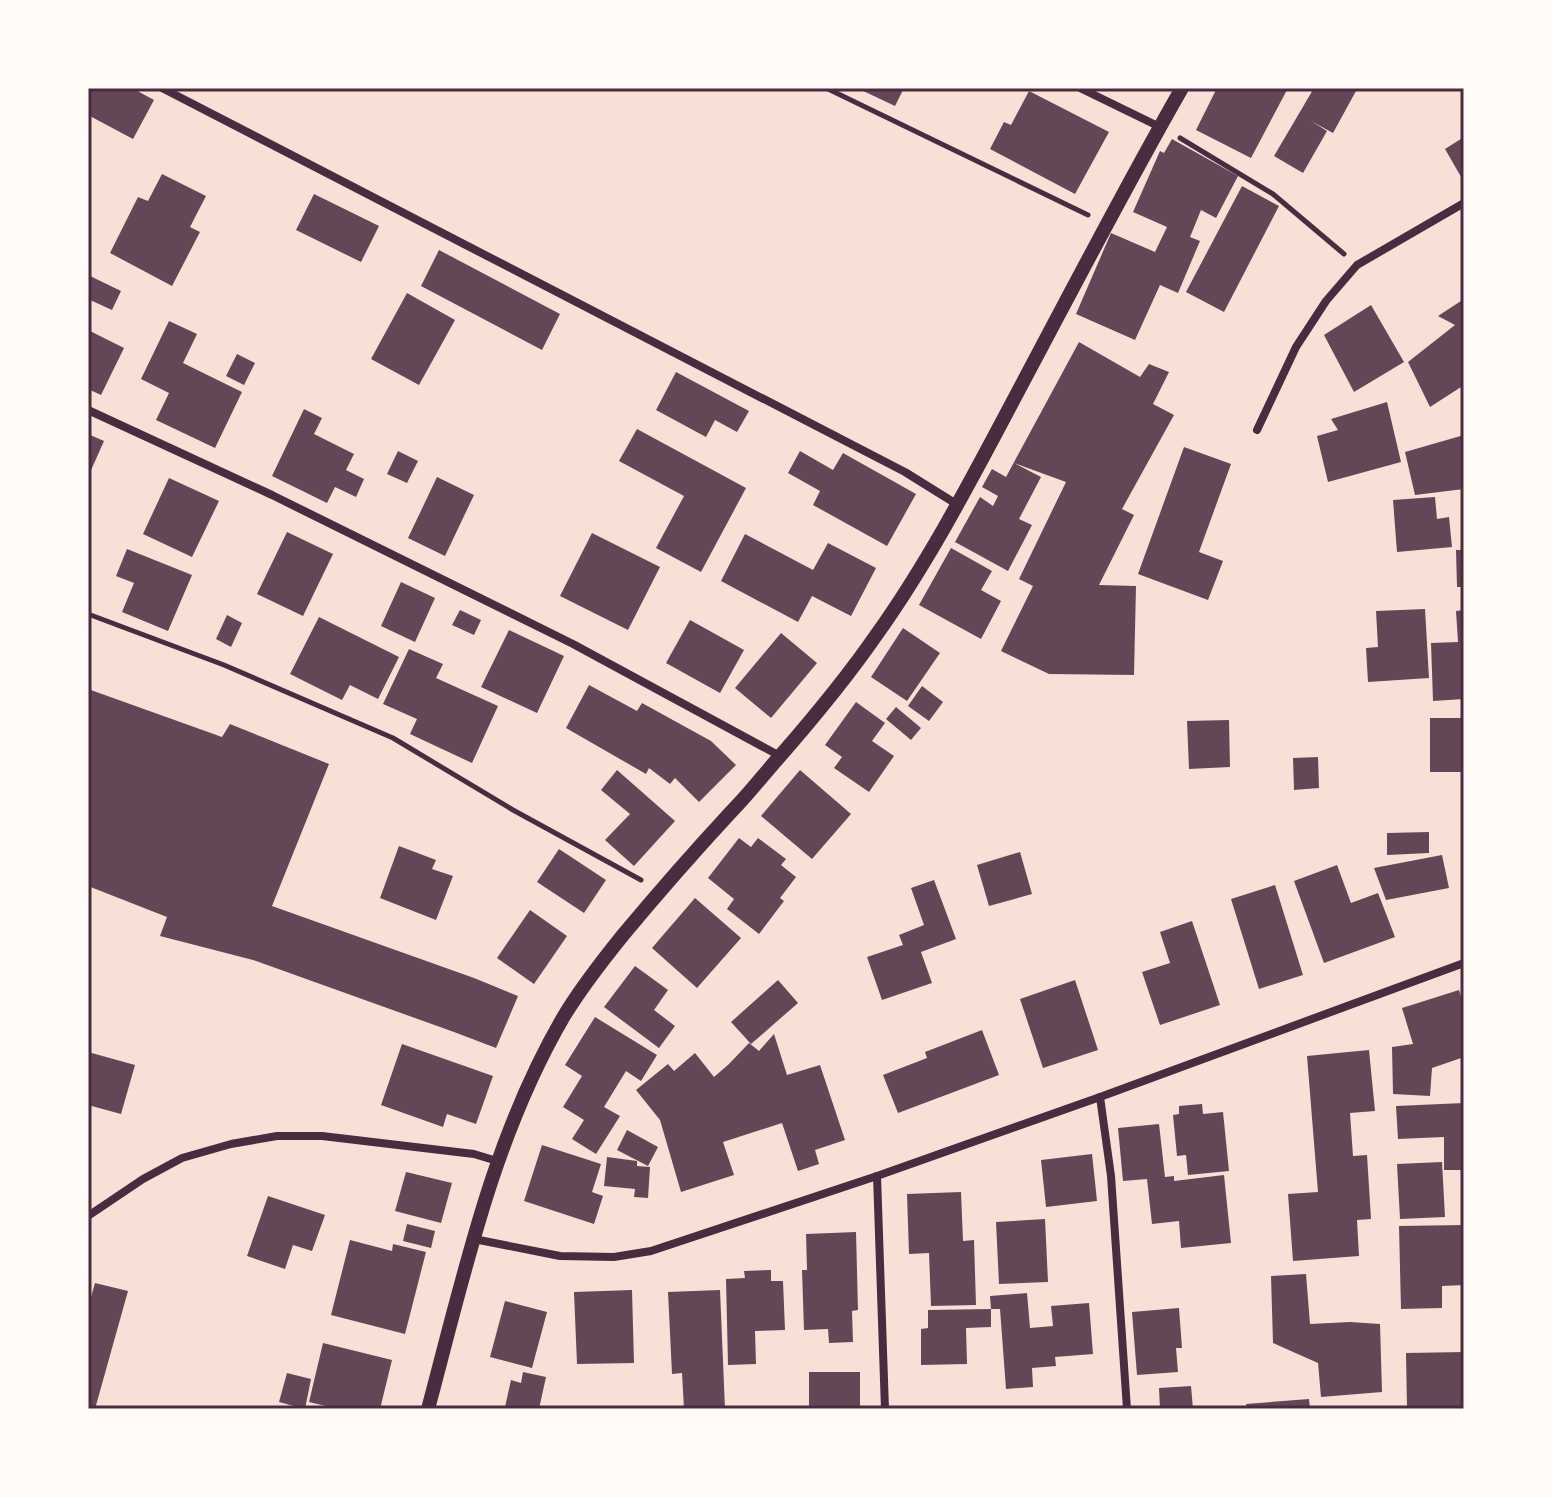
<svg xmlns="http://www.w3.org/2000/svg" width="1552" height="1497" font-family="Arial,sans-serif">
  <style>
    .building { fill: #644757 }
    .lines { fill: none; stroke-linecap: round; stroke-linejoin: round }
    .path { stroke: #4a2c40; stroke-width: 5 }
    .minor { stroke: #4a2c40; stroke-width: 8 }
    .tertiary { stroke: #4a2c40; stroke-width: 14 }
    .neatline { fill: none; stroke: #4a2c40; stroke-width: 3 }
  </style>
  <rect width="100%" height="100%" fill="#f7e1d7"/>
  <g class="building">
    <path d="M88,88H132L154,100L133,139L88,115Z"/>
    <path d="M857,88H904L895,106Z"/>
    <path d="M1217,88H1288L1251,158L1196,130Z"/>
    <path d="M1314,88H1349L1356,91L1333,133L1311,121L1327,131L1303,173L1274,156Z"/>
    <path d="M1029,91L1109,132L1075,194L990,149L1004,122L1011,125Z"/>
    <path d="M1464,137V182L1445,149Z"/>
    <path d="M1172,139L1238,176L1216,218L1201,210L1190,237L1200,241L1178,293L1160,285L1135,340L1076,314L1111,233L1155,252L1167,227L1133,212L1160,151L1164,153Z"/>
    <path d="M162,174L206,196L190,227L200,232L172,286L110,253L138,197L148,201Z"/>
    <path d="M1242,186L1279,206L1224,312L1186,292Z"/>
    <path d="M314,194L379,226L361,262L296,230Z"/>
    <path d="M439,250L560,314L542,350L421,286Z"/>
    <path d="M88,275L121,291L112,310L88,299Z"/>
    <path d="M407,293L455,320L419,385L371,359Z"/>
    <path d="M1464,299V394L1461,387L1430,407L1408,362L1455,325L1438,316Z"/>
    <path d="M1371,305L1404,362L1354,392L1324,335Z"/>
    <path d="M169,321L197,334L183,363L242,392L215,448L156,420L169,393L141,379Z"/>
    <path d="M88,330L124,348L101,395L88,389Z"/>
    <path d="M1079,342L1140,377L1149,364L1169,372L1153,404L1174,415L1122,509L1134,515L1099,585L1136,586L1134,675L1049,674L1001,651L1033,586L1019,579L1066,482L1014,463L1041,477L1019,519L1032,525L1008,571L955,542L980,497L993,506L998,496L982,487L992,469L1006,477Z"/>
    <path d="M237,354L255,363L244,385L226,376Z"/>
    <path d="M676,372L749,411L737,432L715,420L706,437L656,410Z"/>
    <path d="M1387,402L1401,462L1328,482L1317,436L1338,430L1331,419Z"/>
    <path d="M304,409L322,418L314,434L354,454L346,470L364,479L356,497L335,487L327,503L272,476Z"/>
    <path d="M637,429L746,488L701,572L656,548L684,496L619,461Z"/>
    <path d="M88,434L104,441L88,477Z"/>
    <path d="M1464,435V489L1415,495L1405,452Z"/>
    <path d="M1184,447L1231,464L1199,552L1223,561L1208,600L1138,574Z"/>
    <path d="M398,451L418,461L407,483L387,474Z"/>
    <path d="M800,451L833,470L843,453L916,494L887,546L813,505L820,491L788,473Z"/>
    <path d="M437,477L474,495L445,556L408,538Z"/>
    <path d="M169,478L219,501L192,557L143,534Z"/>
    <path d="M1435,497L1437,519L1449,517L1452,547L1397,552L1393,500Z"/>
    <path d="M287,532L333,554L303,616L257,594Z"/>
    <path d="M592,533L660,567L628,630L560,596Z"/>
    <path d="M745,534L813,570L828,543L876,568L851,616L812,596L798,622L721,581Z"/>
    <path d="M951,548L992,571L981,590L1001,601L981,639L919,605Z"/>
    <path d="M127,549L192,575L168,631L122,612L134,583L116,576Z"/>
    <path d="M1456,550H1464V587H1457Z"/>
    <path d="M401,582L435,598L415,642L381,626Z"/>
    <path d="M1425,609L1429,678L1368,682L1366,648L1378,647L1376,611Z"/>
    <path d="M460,610L481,620L474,635L452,625Z"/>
    <path d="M1464,610V699L1433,701L1431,643L1458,642L1456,611Z"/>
    <path d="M227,615L242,623L231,647L216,639Z"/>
    <path d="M319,617L399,657L378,699L350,685L342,700L290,674Z"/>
    <path d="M690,620L744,650L720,693L666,663Z"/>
    <path d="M903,628L940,653L907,701L871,677Z"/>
    <path d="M509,630L564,656L537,713L481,687Z"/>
    <path d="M781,633L817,663L771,718L735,688Z"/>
    <path d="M409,649L443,664L436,678L498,706L472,763L410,734L417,719L383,704Z"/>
    <path d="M589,685L637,711L642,703L711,741L736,765L699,802L675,778L670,784L649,768L646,774L566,728Z"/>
    <path d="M922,686L943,702L929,721L908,706Z"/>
    <path d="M88,689L222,737L230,724L329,764L272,906L474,978L518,996L496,1048L454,1032L253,960L160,936L167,917L88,886Z"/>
    <path d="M856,702L885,723L872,741L894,756L869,792L834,768L842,757L825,745Z"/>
    <path d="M896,707L921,728L911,740L886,719Z"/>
    <rect x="1430" y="718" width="34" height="54"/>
    <path d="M1229,720L1230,767L1189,769L1187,721Z"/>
    <path d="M1318,757L1319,788L1294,790L1293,758Z"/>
    <path d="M617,770L675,821L634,866L605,840L630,814L601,790Z"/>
    <path d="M800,770L851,814L812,859L761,816Z"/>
    <path d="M1429,832V853L1387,855V833Z"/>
    <path d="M739,838L751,847L758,838L786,859L781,865L796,877L780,898L784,901L759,934L727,909L734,899L708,878Z"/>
    <path d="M399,846L436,860L432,869L453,876L436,920L380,898Z"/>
    <path d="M559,849L606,880L584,913L537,882Z"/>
    <path d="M1020,852L1032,894L989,906L977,865Z"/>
    <path d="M1442,855L1449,888L1386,900L1374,868Z"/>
    <path d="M1337,865L1351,903L1378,893L1395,937L1324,963L1294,881Z"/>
    <path d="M934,880L956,939L921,952L932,983L882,1000L867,957L903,945L899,935L924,925L911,888Z"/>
    <path d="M1275,885L1303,975L1259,989L1231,899Z"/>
    <path d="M695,898L741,938L697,988L652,948Z"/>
    <path d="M530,910L567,936L534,984L497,958Z"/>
    <path d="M1192,921L1220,1005L1160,1025L1142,972L1170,963L1160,932Z"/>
    <path d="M635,966L668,990L654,1010L675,1026L659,1048L604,1007Z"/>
    <path d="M778,980L798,1003L751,1044L731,1022Z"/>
    <path d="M1075,980L1098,1050L1043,1068L1020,999Z"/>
    <path d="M1459,990L1464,1006V1057L1432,1068L1430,1096L1393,1094L1392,1047L1413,1044L1402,1008Z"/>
    <path d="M595,1017L657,1055L641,1081L626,1071L604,1107L620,1116L596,1154L572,1139L584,1120L563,1107L582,1076L565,1065Z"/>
    <path d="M982,1030L999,1075L898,1113L883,1075L927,1058L925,1052Z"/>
    <path d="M774,1034L787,1075L820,1065L845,1140L815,1150L819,1164L798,1171L782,1123L723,1142L734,1175L681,1192L660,1120L636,1090L668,1064L674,1071L695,1053L714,1077L729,1064L749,1043L759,1051Z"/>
    <path d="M402,1044L493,1076L476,1124L447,1114L443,1127L381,1105Z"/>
    <path d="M1369,1050L1375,1111L1350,1113L1353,1156L1367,1155L1371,1219L1357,1220L1359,1256L1293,1261L1288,1194L1318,1192L1307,1056Z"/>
    <path d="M88,1052L135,1065L121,1114L88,1105Z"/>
    <path d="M1464,1103V1170H1444V1137L1398,1139L1396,1106Z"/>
    <path d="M1202,1104L1203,1114L1223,1112L1229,1171L1188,1175L1186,1155L1177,1156L1173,1115L1179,1114V1106Z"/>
    <path d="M1159,1124L1165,1177L1174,1176V1181L1224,1175L1231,1243L1181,1248L1179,1221L1152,1224L1147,1179L1123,1181L1118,1128Z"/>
    <path d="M627,1130L658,1147L648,1166L617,1150Z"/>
    <path d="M542,1145L601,1164L592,1192L603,1196L594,1224L524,1201Z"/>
    <path d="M1092,1154L1097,1201L1046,1207L1041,1160Z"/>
    <path d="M607,1157L637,1161V1166L650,1167L648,1198L634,1197L635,1189L604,1186Z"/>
    <path d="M1442,1162L1445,1217L1400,1219L1397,1164Z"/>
    <path d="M406,1172L452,1183L441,1223L395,1211Z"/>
    <path d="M961,1192L963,1241L974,1240L976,1305L931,1306L929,1253L909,1254L907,1194Z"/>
    <path d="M268,1196L325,1215L312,1251L293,1245L285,1269L247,1256Z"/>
    <path d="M1045,1219L1048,1282L999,1284L996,1222Z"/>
    <path d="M407,1224L435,1231L431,1248L403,1241Z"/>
    <path d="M1464,1225V1285L1442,1286V1308L1401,1309L1399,1226Z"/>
    <path d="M856,1232L858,1310L852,1311L853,1342L829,1343L828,1329L804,1330L802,1270H807L806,1234Z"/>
    <path d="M350,1240L392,1251L393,1244L426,1252L405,1334L331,1315Z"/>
    <path d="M771,1270V1281H783L785,1330L755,1331L756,1364L728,1365L726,1279L745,1278L744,1271Z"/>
    <path d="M1306,1274L1310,1324L1350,1322L1380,1324L1382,1392L1321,1397L1318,1363L1273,1343L1271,1276Z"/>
    <path d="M95,1283L128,1291L95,1409H88V1308Z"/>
    <path d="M632,1290L634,1363L577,1364L574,1292Z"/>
    <path d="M720,1290L725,1409H684L682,1373L672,1374L668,1292Z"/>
    <path d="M1027,1293L1030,1328L1053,1326L1051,1306L1089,1303L1093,1354L1055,1357L1056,1366L1032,1368L1033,1387L1006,1389L1000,1309H991L990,1296Z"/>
    <path d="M505,1301L547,1312L532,1368L490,1357Z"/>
    <path d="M1179,1308L1182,1348H1176L1178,1372L1137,1375L1132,1312Z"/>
    <path d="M991,1309V1327L966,1328L967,1364L921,1365V1329L928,1328V1310Z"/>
    <path d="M323,1343L392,1360L380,1409H338L309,1402Z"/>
    <path d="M1464,1352V1409H1407L1406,1353Z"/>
    <path d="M523,1372L546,1377L539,1409L505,1407L511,1380L521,1383Z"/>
    <rect x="809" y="1372" width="51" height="37"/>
    <path d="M287,1373L311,1379L305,1409L279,1402Z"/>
    <path d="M1191,1386L1193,1409H1160L1159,1388Z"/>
    <path d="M1309,1399L1310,1409H1247L1246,1404Z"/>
  </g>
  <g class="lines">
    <g class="path">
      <path d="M826,88L1088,215"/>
      <path d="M1180,138L1273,194L1344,254"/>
      <path d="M88,614L224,665L393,738L513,810L641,880"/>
    </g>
    <g class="minor">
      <path d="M162,88L905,472L958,505"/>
      <path d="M1080,88L1160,127"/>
      <path d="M88,410L272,495L573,644L780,756"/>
      <path d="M1257,430L1296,347L1326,301L1357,265L1464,203"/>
      <path d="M1100,1097L1111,1176L1127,1409"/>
      <path d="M877,1176L885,1409"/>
      <path d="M88,1216L143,1179L182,1158L231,1144L277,1136H322L474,1154L497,1161"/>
      <path d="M474,1239L560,1256L614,1257L651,1251L877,1176L1100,1097L1464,963"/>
    </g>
    <path class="tertiary" d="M428,1409C464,1275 493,1137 564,1016C581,988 602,961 623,935C658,893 693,853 730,813C748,795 764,774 781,755C815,716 848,676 877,634C929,561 971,480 1013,401C1069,296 1123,191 1182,88"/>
  </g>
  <rect width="1552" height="1497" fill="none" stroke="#fffaf5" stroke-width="180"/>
  <rect x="90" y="90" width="1372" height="1317" class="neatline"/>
</svg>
